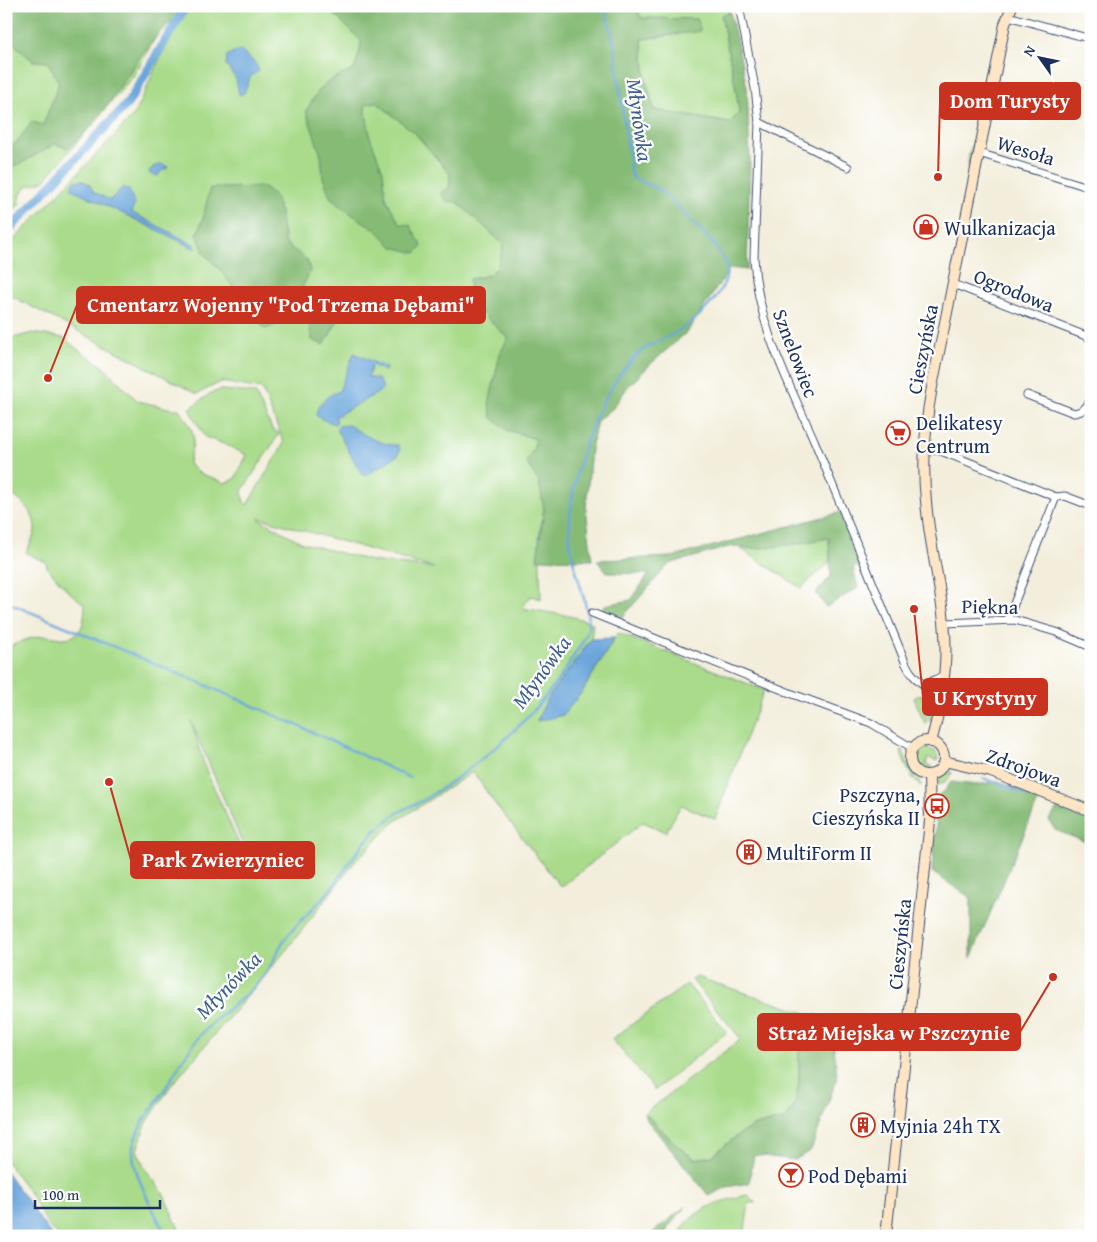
<svg xmlns="http://www.w3.org/2000/svg" width="1097" height="1242" font-family="'Gentium Book Plus',serif">
  <style>
    .green { fill: #a9db8a; stroke: #628574; fill-rule: evenodd }
    .forest { fill: #86bb76; stroke: #50756a }
    .water { fill: #6aa6db; stroke: #426a9c }
    .lines { fill: none; stroke-linecap: round; stroke-linejoin: round }
    .stream { stroke: #6aa6db; stroke-width: 2.5 }
    .canal { stroke: #6aa6db; stroke-width: 9 }
    .street-casing { stroke: #3b4c71; stroke-width: 9 }
    .secondary-casing { stroke: #3b4c71; stroke-width: 12 }
    .street { stroke: #fff; stroke-width: 7 }
    .secondary { stroke: #fde5c5; stroke-width: 10 }
    .labels { text-anchor: middle; dominant-baseline: central; stroke-width: 4.5; stroke-linejoin: round; paint-order: stroke }
    .street-label { font-size: 20px; fill: #1b2f5e; stroke: #fff }
    .poi-label { font-size: 20px; fill: #1b2f5e; stroke: #fff; text-anchor: start }
    .water-label { font-size: 21px; font-style: italic; fill: #3b5f90; stroke: #fff }
    .leader { fill: none; stroke: #c8321e; stroke-width: 2 }
    .callout-dot { fill: #c8321e; stroke: #fff; stroke-width: 2 }
    .callout { fill: #c8321e; stroke: #c8321e; stroke-width: 2 }
    .callout-label { font-size: 21px; text-anchor: middle; font-weight: bold; fill: #fff }
  </style>
  <rect width="100%" height="100%" fill="#fff"/>
  <filter id="ink" filterUnits="userSpaceOnUse"><feTurbulence type="fractalNoise" baseFrequency=".02" numOctaves="2"/><feDisplacementMap in="SourceGraphic" scale="10" xChannelSelector="R" yChannelSelector="G"/><feConvolveMatrix kernelMatrix="1 2 1 2 8 2 1 2 1" color-interpolation-filters="sRGB"/></filter>
  <filter id="wash" filterUnits="userSpaceOnUse"><feTurbulence type="fractalNoise" baseFrequency=".0096" numOctaves="4" result="noise"/><feDisplacementMap in="SourceGraphic" scale="20" xChannelSelector="R" yChannelSelector="G"/><feGaussianBlur stdDeviation="1.12" result="paint"/><feColorMatrix in="noise" values="0 0 0 0 0 0 0 0 0 0 0 0 0 0 0 0 0 1.4 0 .05"/><feComposite in="paint" operator="in"/></filter>
  <g filter="url(#wash)">
    <rect width="100%" height="100%" fill="#f3eedb"/>
    <g class="green">
      <path d="M6,6L169,14L134,75L44,181L27,186L21,193L19,205L6,217Z"/>
      <path d="M184,6H337L503,227L546,494L539,538L541,599L531,596L522,608L570,616L593,623L591,639L547,699L537,721L563,715L582,692L618,633L764,690L715,819L681,805L666,832L643,822L561,887L493,801L473,772L393,823L353,864L287,949L170,1087L146,1124L137,1150L144,1167L163,1193L182,1236H59L49,1227L30,1193L6,1161V648C18,643 32,636 44,636C50,636 55,637 60,638C83,639 84,623 85,605L68,591L47,567L46,562L26,553C29,545 36,534 35,527C34,511 19,498 6,491V340L32,333L64,338L77,349L100,364L138,401L172,409H179C185,418 196,432 193,443C192,451 189,456 189,464L199,473L225,483L235,479L247,455L224,444L205,437L189,409L211,393L221,390L255,393L272,429L279,434L242,491L244,502L247,505L284,443L262,389L221,382L197,394L6,293V248L134,115ZM259,519L260,518L434,568L371,561L303,543ZM191,721L249,859L239,844L206,770Z"/>
      <path d="M636,6H729L730,12L721,15L737,95L739,113L730,123L654,110L646,81L642,39L699,31L698,19L641,18Z"/>
      <path d="M978,131L971,171C963,161 974,141 978,131Z"/>
      <path d="M829,538L830,562L801,588L741,549L790,545Z"/>
      <path d="M926,693L931,695L935,704L930,722L925,695Z"/>
      <path d="M922,694L927,720L925,724L914,698Z"/>
      <path d="M926,748L935,751L938,757L937,761L928,758L926,764L933,767L926,769L921,766L917,759L920,751Z"/>
      <path d="M901,749C906,755 906,761 910,768C913,775 919,778 921,786C914,784 900,757 901,749Z"/>
      <path d="M952,772C951,779 943,784 937,785L942,775Z"/>
      <path d="M697,977L802,1012L799,1049V1082L795,1105L785,1120L772,1121L738,1135L712,1156L695,1159L680,1148L645,1113L741,1039L692,980Z"/>
      <path d="M687,984L727,1032L655,1090L612,1039Z"/>
      <path d="M748,1195L756,1203H749L744,1236H679C690,1209 722,1200 748,1195Z"/>
    </g>
    <g class="forest">
      <path d="M6,6H180L177,17L161,31L142,54L95,123L68,148L55,144L20,164L6,168V148L16,143L32,122L43,125L59,83L48,62L33,61L6,37Z"/>
      <path d="M326,6H636L641,18L698,19L700,31L642,39L646,81L654,110L730,123L739,113L737,95L721,15L730,12L747,87L750,158L747,270L730,268L688,331L653,362L627,388L613,408L597,421L591,448L586,508L592,560L537,559L544,510L539,482L526,462L533,450L536,439L507,430L492,418L489,404L500,354L508,338L483,314L472,311L469,279C496,275 497,272 503,246L498,239L457,202L445,201L441,192L449,188L450,174L415,133L376,102L365,105L370,137L383,171L386,198L400,224L410,225L422,246L416,253L393,247L375,229L348,212L330,197L323,177L321,155L306,111C321,85 326,80 354,70L360,51L361,41Z"/>
      <path d="M262,187L274,194L280,211L285,243L307,260L310,271L287,321L265,329L221,271L204,253L197,234L203,218L210,188Z"/>
      <path d="M333,305L336,307L337,322L324,345L312,340L309,324L324,314Z"/>
      <path d="M842,512L862,565L853,567L858,588L826,607L816,593L831,576L829,538C804,542 754,553 732,546L669,564L619,621L601,611L605,605L631,600L649,574L608,573L597,560L672,557Z"/>
      <path d="M999,781L1039,799L971,958V898L932,872L939,794L944,792L951,782L976,785Z"/>
      <path d="M1060,805L1091,817V844L1055,830L1049,820Z"/>
      <path d="M802,1012L820,1016L833,1037L837,1078L811,1150L795,1160L754,1155L749,1183L727,1187L709,1196L647,1120L645,1113L680,1148L695,1159L712,1156L738,1135L755,1125L785,1120L795,1105L799,1082V1049Z"/>
      <path d="M686,1206L669,1226L664,1236H646L651,1234Z"/>
    </g>
    <g class="water">
      <path d="M241,50L256,64L259,71L251,76L244,93L239,95L236,79L226,65L227,56L233,52Z"/>
      <path d="M160,164L167,166L168,168L161,171L158,176L150,174L149,172L153,167Z"/>
      <path d="M82,180L89,184L94,192L110,200L123,187L129,190L135,204L131,212L195,245L196,249L72,189V185L75,181Z"/>
      <path d="M354,353L386,368L385,371L372,365L368,377L378,379L383,387L379,392L335,417L337,421L335,424L321,419L316,415C318,402 327,396 339,391Z"/>
      <path d="M349,425C362,434 382,446 398,445L400,450L398,455L367,475H362L336,428L338,426Z"/>
      <path d="M614,638L582,692L563,715L537,721L547,699L591,639Z"/>
      <path d="M6,1171L52,1236H6Z"/>
    </g>
    <g class="lines">
      <g class="stream">
        <path d="M6,602C142,658 279,714 410,778"/>
        <path d="M983,778L1038,799"/>
        <path d="M1061,808L1091,820"/>
        <path d="M166,1236C155,1212 131,1173 133,1148C136,1126 154,1107 165,1089C179,1067 189,1046 208,1027C227,1008 252,994 267,972C273,963 277,951 283,942C296,923 314,909 329,891C344,872 356,850 374,832C380,826 388,820 395,815C404,808 416,805 425,799C486,761 538,716 575,654C579,648 586,637 588,630C592,613 572,566 570,544C567,498 581,447 601,406C609,389 627,363 641,351C651,343 666,338 677,332C695,322 733,288 726,264C723,255 709,238 702,232C688,219 673,198 658,189C650,185 641,182 633,178L631,173L613,37L604,6"/>
      </g>
      <path class="canal" d="M6,233L128,103L186,6"/>
    </g>
  </g>
  <g filter="url(#ink)">
    <g class="lines">
      <g class="street-casing">
        <g id="street">
          <path d="M739,6L755,88L759,122L754,258C757,324 788,381 814,440C845,515 875,590 906,664C915,684 931,685 940,703"/>
          <path d="M1008,16L1091,39"/>
          <path d="M759,122L848,167"/>
          <path d="M979,153L1091,188"/>
          <path d="M953,284L1091,338"/>
          <path d="M1027,395L1074,413C1083,412 1087,407 1091,399"/>
          <path d="M924,449L941,451L1056,497L1065,496L1091,506"/>
          <path d="M592,613L790,693L871,723L914,749"/>
          <path d="M1008,619L1056,497"/>
          <path d="M945,623L1015,620L1056,632L1091,647"/>
          <path d="M924,685L945,675"/>
        </g>
      </g>
      <g class="secondary-casing">
        <g id="secondary">
          <circle cx="927" cy="758" r="17"/>
          <path d="M931,742C942,703 949,663 944,622C940,581 929,542 926,501C922,463 925,425 932,387L1005,24L1012,6"/>
          <path d="M944,761L991,772L1091,811"/>
          <path d="M886,1236L930,821L929,775"/>
        </g>
      </g>
      <use href="#street" class="street"/>
      <use href="#secondary" class="secondary"/>
    </g>
  </g>
  <defs>
    <g id="shop-ring" transform="scale(1.25)"><circle r="9.5" fill="#fff" stroke="#c8321e" stroke-width="1.5"/><path d="M-5-2.5h2.3a2.7 3.5 0 0 1 5.4 0H5L5.5 6h-11ZM-1.5-2.5h3a1.5 2.3 0 0 0-3 0Z" fill="#c8321e"/></g>
    <g id="supermarket-ring" transform="scale(1.25)"><circle r="9.5" fill="#fff" stroke="#c8321e" stroke-width="1.5"/><path d="M-6-5.5h2.5l.6 2H6L4.5 2H-2.5L-4.4-4H-6ZM-1.5 3.2a1.3 1.3 0 1 0 .1 0ZM3 3.2a1.3 1.3 0 1 0 .1 0Z" fill="#c8321e"/></g>
    <g id="bus-ring" transform="scale(1.25)"><circle r="9.5" fill="#fff" stroke="#c8321e" stroke-width="1.5"/><path d="M-5-6H5V4H4V6H2V4H-2V6H-4V4H-5ZM-3.5-4V0h7V-4ZM-3.5 1.2v1.5H-2V1.2ZM2 1.2v1.5H3.5V1.2Z" fill="#c8321e"/></g>
    <g id="building-ring" transform="scale(1.25)"><circle r="9.5" fill="#fff" stroke="#c8321e" stroke-width="1.5"/><path d="M-4-6H4V6H1V3H-1V6H-4ZM-2.5-4.3h1.7v1.8h-1.7ZM.8-4.3h1.7v1.8H.8ZM-2.5-1h1.7V.8h-1.7ZM.8-1h1.7V.8H.8Z" fill="#c8321e"/></g>
    <g id="bar-ring" transform="scale(1.25)"><circle r="9.5" fill="#fff" stroke="#c8321e" stroke-width="1.5"/><path d="M-6-5H6L.8 .8V4.5H3.5V6h-7V4.5H-.8V.8Z" fill="#c8321e"/></g>
  </defs>
  <g fill-rule="evenodd">
    <use href="#shop-ring" x="926" y="227"/>
    <use href="#supermarket-ring" x="898" y="433"/>
    <use href="#bus-ring" x="937" y="806"/>
    <use href="#building-ring" x="749" y="852"/>
    <use href="#building-ring" x="863" y="1125"/>
    <use href="#bar-ring" x="791" y="1175"/>
  </g>
  <g class="labels">
    <g class="street-label">
      <text transform="translate(1026 150) rotate(17)">Wesoła</text>
      <text transform="translate(1014 290) rotate(22)">Ogrodowa</text>
      <text transform="translate(922 349) rotate(-79)">Cieszyńska</text>
      <text transform="translate(796 353) rotate(69)">Sznelowiec</text>
      <text transform="translate(990 606) rotate(1)">Piękna</text>
      <text transform="translate(1024 767) rotate(20)">Zdrojowa</text>
      <text transform="translate(899 944) rotate(-84)">Cieszyńska</text>
    </g>
    <g class="poi-label">
      <text x="944" y="227">Wulkanizacja</text>
      <text x="916" y="422">Delikatesy<tspan x="916" dy="23">Centrum</tspan></text>
      <text x="920" y="794" text-anchor="end">Pszczyna,<tspan x="920" dy="23">Cieszyńska II</tspan></text>
      <text x="766" y="852">MultiForm II</text>
      <text x="880" y="1125">Myjnia 24h TX</text>
      <text x="808" y="1175">Pod Dębami</text>
    </g>
    <g class="water-label">
      <text transform="translate(640 120) rotate(82)">Młynówka</text>
      <text transform="translate(541 672) rotate(-54)">Młynówka</text>
      <text transform="translate(228 985) rotate(-46)">Młynówka</text>
    </g>
  </g>
  <path class="leader" d="M938 177L940 101M48 378L77 305M914 609L923 697M109 782L131 860M1053 977L1020 1032"/>
  <g class="callout-dot">
    <circle cx="938" cy="177" r="5"/>
    <circle cx="48" cy="378" r="5"/>
    <circle cx="914" cy="609" r="5"/>
    <circle cx="109" cy="782" r="5"/>
    <circle cx="1053" cy="977" r="5"/>
  </g>
  <g class="callout">
    <rect x="940" y="83" width="140" height="36" rx="5"/>
    <rect x="77" y="287" width="408" height="36" rx="5"/>
    <rect x="923" y="679" width="124" height="36" rx="5"/>
    <rect x="131" y="842" width="183" height="36" rx="5"/>
    <rect x="758" y="1014" width="262" height="36" rx="5"/>
  </g>
  <g class="callout-label">
    <text x="1010" y="108">Dom Turysty</text>
    <text x="281" y="312">Cmentarz Wojenny "Pod Trzema Dębami"</text>
    <text x="985" y="705">U Krystyny</text>
    <text x="223" y="867">Park Zwierzyniec</text>
    <text x="889" y="1040">Straż Miejska w Pszczynie</text>
  </g>
  <rect width="1097" height="1242" fill="none" stroke="#fff" stroke-width="25"/>
  <g transform="translate(1040 58) rotate(303)" stroke="#ffffff" stroke-width="4" paint-order="stroke">
  <path d="M0-4L9 19L0 12L-9 19Z" fill="#1b2f5e"/>
  <text y="-8" font-size="14" font-weight="bold" text-anchor="middle" fill="#1b2f5e">N</text>
  </g>
  <path d="M35 1200v8h125v-8" fill="none" stroke="#1b2f5e" stroke-width="2.5"/>
  <text x="42" y="1200" font-size="15" fill="#1b2f5e" stroke="#ffffff" stroke-width="4" paint-order="stroke">100 m</text>
</svg>
